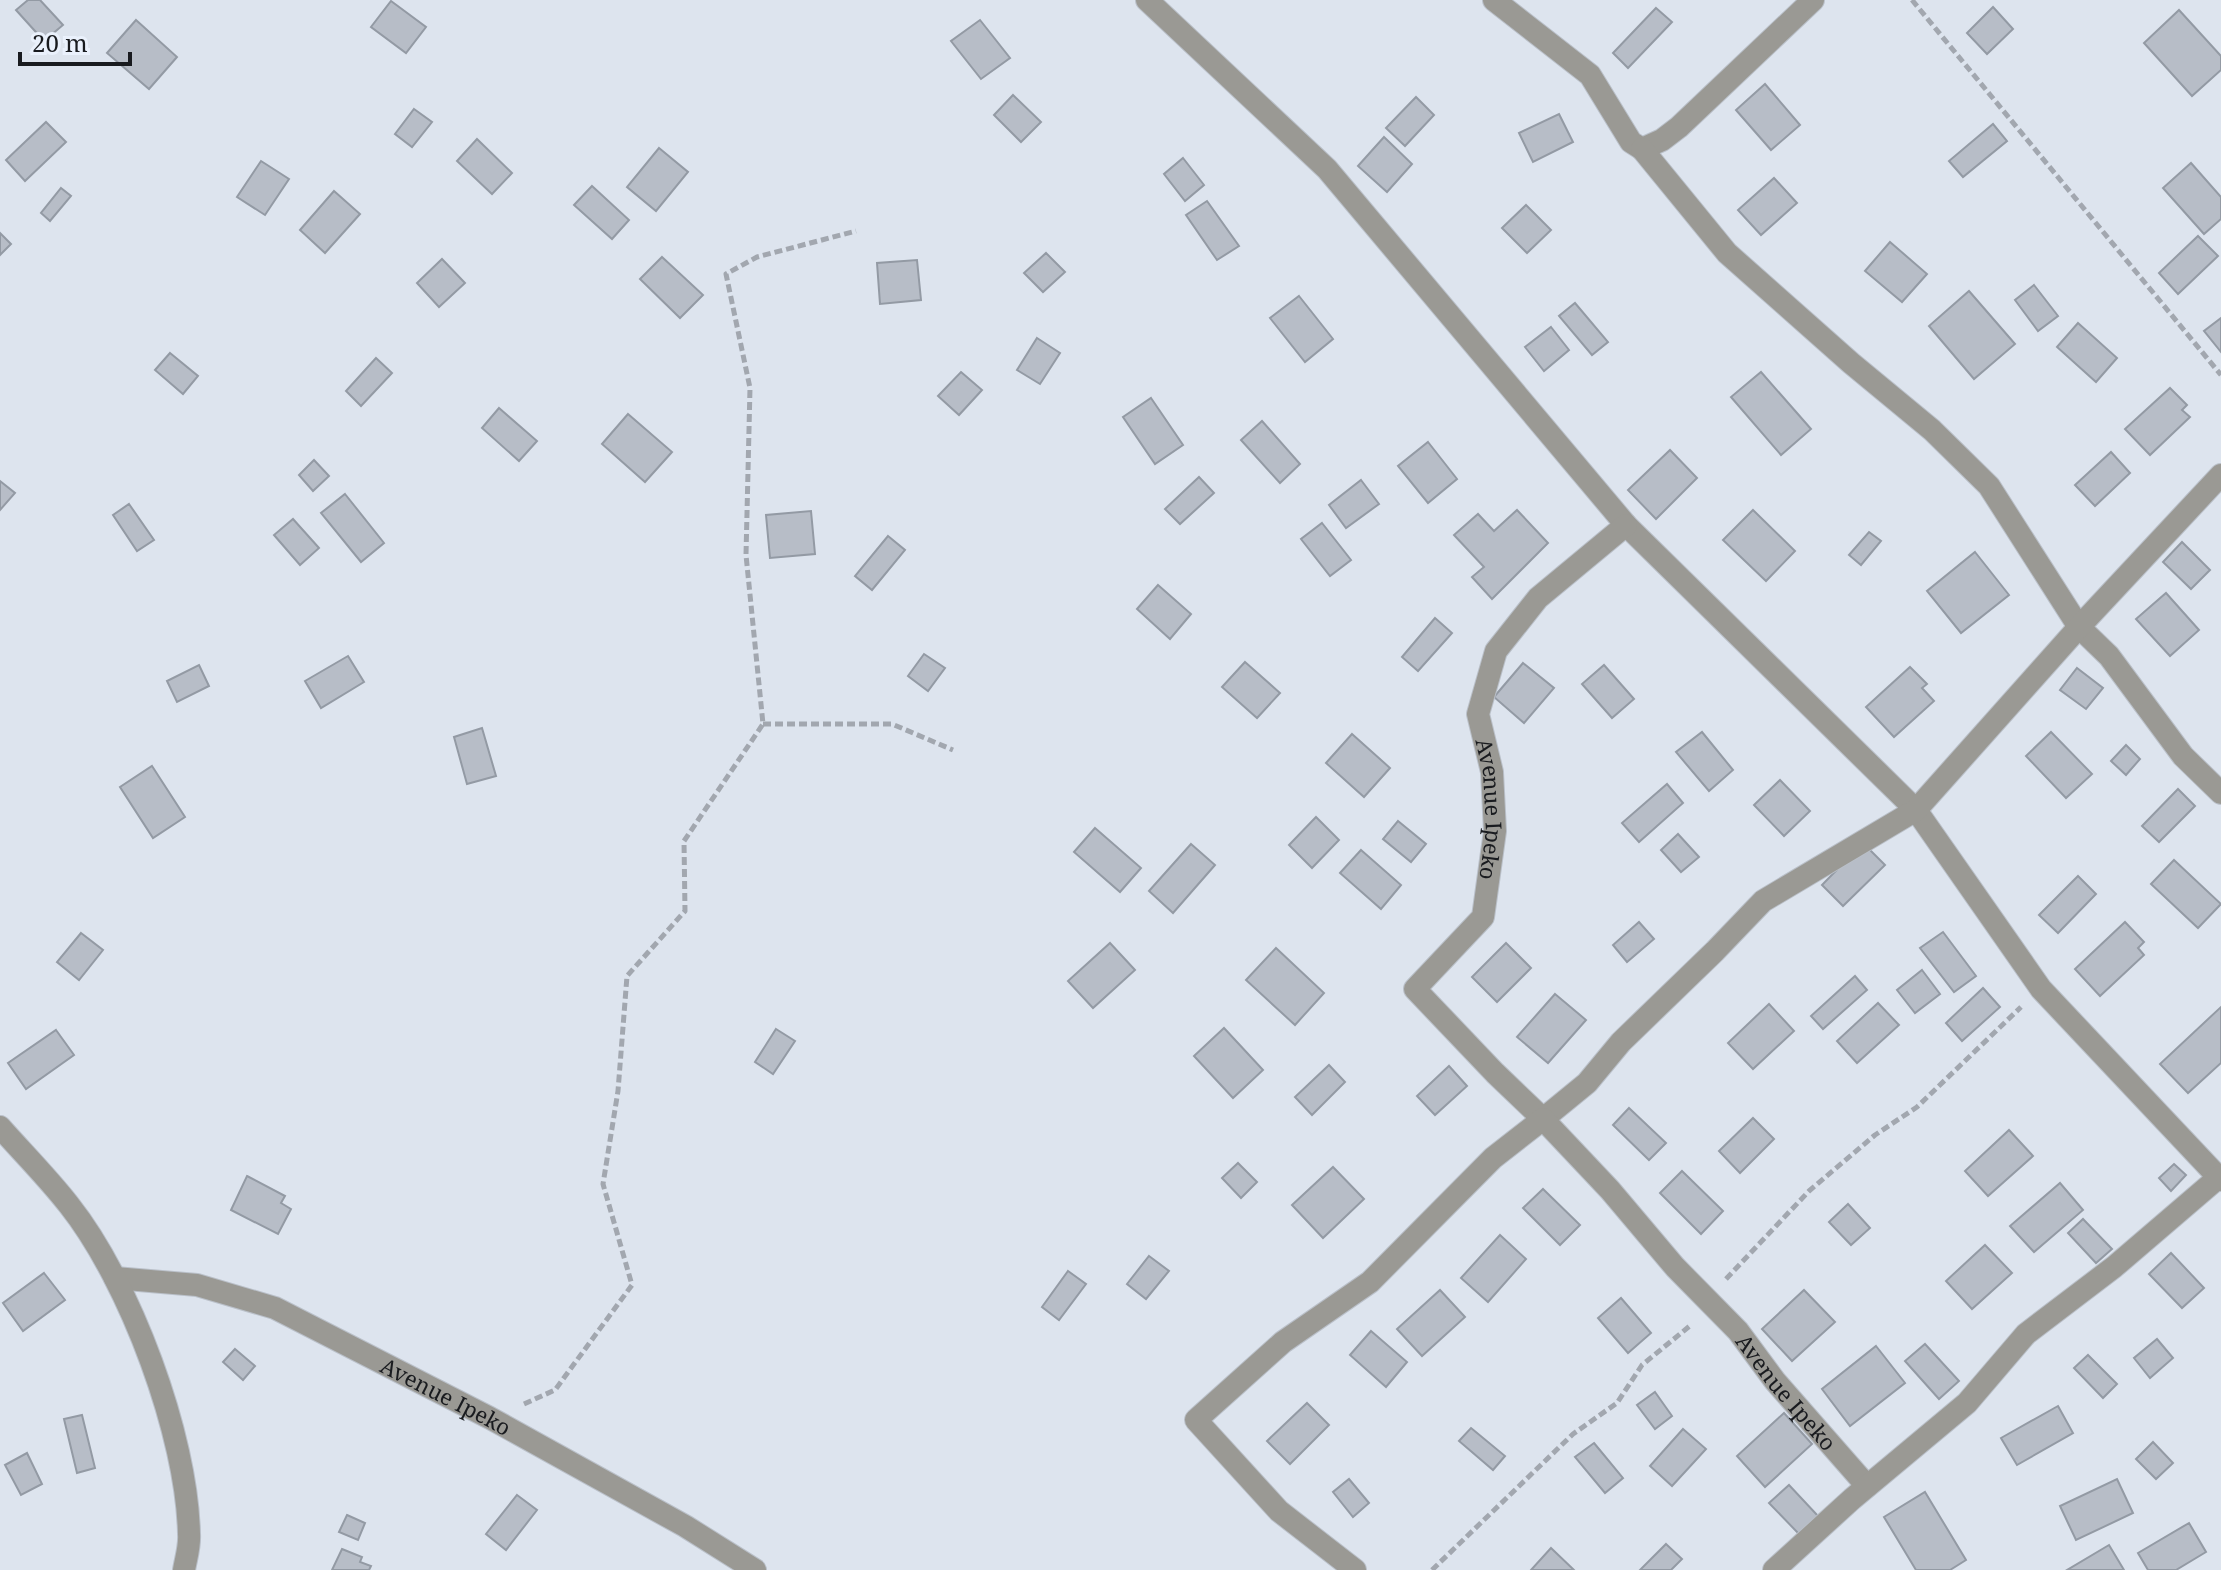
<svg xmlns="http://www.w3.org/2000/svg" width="2221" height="1570" font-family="'Noto Serif',serif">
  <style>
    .building { fill: #b7bdc7; stroke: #939aa4; stroke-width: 2 }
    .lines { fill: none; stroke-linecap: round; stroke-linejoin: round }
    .minor-casing { stroke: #bac0c9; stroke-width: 24 }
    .tertiary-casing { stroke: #bac0c9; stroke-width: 24 }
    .path { stroke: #a2a7af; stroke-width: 5; stroke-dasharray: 8 4; stroke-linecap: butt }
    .minor { stroke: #9a9994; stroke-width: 22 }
    .tertiary { stroke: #9a9994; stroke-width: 22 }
    .labels { text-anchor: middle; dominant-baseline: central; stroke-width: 8; stroke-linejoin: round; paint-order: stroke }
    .street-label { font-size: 22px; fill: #191b1f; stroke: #eaf1fc }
  </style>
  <rect width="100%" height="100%" fill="#dde4ee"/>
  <g class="building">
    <path d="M28,0H40L63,25L44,41L16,10Z"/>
    <path d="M391,1L426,27L406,53L371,27Z"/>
    <path d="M1993,7L2013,29L1987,54L1967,33Z"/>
    <path d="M1656,8L1672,22L1628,68L1613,53Z"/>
    <path d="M2179,10L2221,56V70L2192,96L2144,43Z"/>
    <path d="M136,20L177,57L149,89L107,53Z"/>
    <path d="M980,20L1010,58L981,79L951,41Z"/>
    <path d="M1765,84L1800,125L1771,150L1736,110Z"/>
    <path d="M1013,95L1041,122L1021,142L994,115Z"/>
    <path d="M1416,97L1434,115L1405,146L1386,128Z"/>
    <path d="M414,109L432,122L412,147L395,134Z"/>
    <path d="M1559,114L1573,142L1533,162L1519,133Z"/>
    <path d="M46,122L66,142L25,181L6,160Z"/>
    <path d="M1993,124L2007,141L1963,177L1949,161Z"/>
    <path d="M1384,137L1412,164L1387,192L1358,166Z"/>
    <path d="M477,139L512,173L492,194L457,161Z"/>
    <path d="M659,148L688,172L656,211L627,187Z"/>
    <path d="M1183,158L1204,185L1185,201L1164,174Z"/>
    <path d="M261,161L289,179L265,215L237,197Z"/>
    <path d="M2191,163L2221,197V219L2204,234L2163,188Z"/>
    <path d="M1774,178L1797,203L1761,235L1738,210Z"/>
    <path d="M592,186L629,220L612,239L574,205Z"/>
    <path d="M61,188L71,196L50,221L41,213Z"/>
    <path d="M334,191L360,214L325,253L300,230Z"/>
    <path d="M1207,201L1239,246L1217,260L1186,215Z"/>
    <path d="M1526,205L1551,230L1527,253L1502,228Z"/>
    <path d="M0,233L11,244L0,255Z"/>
    <path d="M2198,236L2218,256L2178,294L2159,273Z"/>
    <path d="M1890,242L1927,274L1902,302L1865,271Z"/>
    <path d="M1046,253L1065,272L1043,292L1024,273Z"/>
    <path d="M662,257L703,295L680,318L640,279Z"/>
    <path d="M442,259L465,283L439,307L417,283Z"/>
    <path d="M917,260L921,300L880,304L877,263Z"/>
    <path d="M2034,285L2058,316L2038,331L2015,300Z"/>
    <path d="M1969,291L2015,344L1974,379L1929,326Z"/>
    <path d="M1299,296L1333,339L1305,362L1270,318Z"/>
    <path d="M1575,303L1608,342L1592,355L1559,316Z"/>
    <path d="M2221,318V352L2204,331Z"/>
    <path d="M2078,323L2117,358L2096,382L2057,347Z"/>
    <path d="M1551,327L1569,350L1544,371L1525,347Z"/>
    <path d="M1037,338L1060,353L1040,384L1017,370Z"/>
    <path d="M170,353L198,376L183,394L155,370Z"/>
    <path d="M376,358L392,373L361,406L346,391Z"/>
    <path d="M961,372L982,390L959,415L938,396Z"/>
    <path d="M1761,372L1811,429L1781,455L1731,397Z"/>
    <path d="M2170,388L2187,405L2182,410L2190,417L2150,455L2125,429Z"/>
    <path d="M1151,398L1183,445L1155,464L1123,417Z"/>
    <path d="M499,408L537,441L519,461L482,428Z"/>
    <path d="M628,414L672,452L645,482L602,444Z"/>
    <path d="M1262,421L1300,464L1280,483L1241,440Z"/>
    <path d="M1428,442L1457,479L1428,503L1398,466Z"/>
    <path d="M1670,450L1697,478L1656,519L1628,490Z"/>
    <path d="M2111,452L2130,473L2095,506L2075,485Z"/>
    <path d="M314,460L329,476L313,491L299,475Z"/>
    <path d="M1199,477L1214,493L1180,524L1165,509Z"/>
    <path d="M1361,480L1379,504L1346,528L1329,505Z"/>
    <path d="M0,481L15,493L0,510Z"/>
    <path d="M345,494L384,543L361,562L321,513Z"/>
    <path d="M129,504L154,540L137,551L113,515Z"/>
    <path d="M1517,510L1548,543L1492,599L1472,577L1484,567L1454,535L1478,514L1494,531Z"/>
    <path d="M1753,510L1795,551L1766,581L1723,540Z"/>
    <path d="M811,511L815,554L770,558L766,515Z"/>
    <path d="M293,519L319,548L300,565L274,535Z"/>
    <path d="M1322,523L1351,560L1330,576L1301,539Z"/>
    <path d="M1869,532L1881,541L1861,565L1849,555Z"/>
    <path d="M888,536L905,550L872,590L855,576Z"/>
    <path d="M2182,542L2210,570L2191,589L2163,562Z"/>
    <path d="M1975,552L2009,595L1961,633L1927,591Z"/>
    <path d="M1158,585L1191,614L1170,639L1137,609Z"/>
    <path d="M2166,593L2199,630L2170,656L2136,619Z"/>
    <path d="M1435,618L1452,633L1418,671L1402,657Z"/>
    <path d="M924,654L945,668L928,691L908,676Z"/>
    <path d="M348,656L364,682L321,708L305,681Z"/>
    <path d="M1245,662L1280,693L1257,718L1222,687Z"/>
    <path d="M1523,663L1554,688L1524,723L1494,697Z"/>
    <path d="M199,665L209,686L177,702L167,681Z"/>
    <path d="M1604,665L1634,699L1612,718L1582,684Z"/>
    <path d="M1910,667L1927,684L1922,688L1934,701L1894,737L1866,707Z"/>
    <path d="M2077,668L2103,688L2086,709L2060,690Z"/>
    <path d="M482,728L496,776L467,784L454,737Z"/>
    <path d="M1702,732L1733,770L1709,791L1676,752Z"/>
    <path d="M2051,732L2092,774L2066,798L2026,756Z"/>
    <path d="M1352,734L1390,768L1364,797L1326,763Z"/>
    <path d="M2126,745L2140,759L2126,775L2111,761Z"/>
    <path d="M152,766L185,817L153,838L120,787Z"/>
    <path d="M1780,780L1810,811L1784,836L1754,805Z"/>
    <path d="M1667,784L1683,803L1639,842L1622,823Z"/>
    <path d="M2178,789L2195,806L2159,842L2142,826Z"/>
    <path d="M1316,817L1339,840L1312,868L1289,845Z"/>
    <path d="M1398,821L1426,844L1411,862L1383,839Z"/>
    <path d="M1095,828L1141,868L1120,892L1074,852Z"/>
    <path d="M1678,834L1699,857L1681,872L1661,850Z"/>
    <path d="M1863,843L1885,865L1843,906L1822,885Z"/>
    <path d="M1191,844L1215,865L1173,913L1149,891Z"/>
    <path d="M1361,850L1401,885L1381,909L1340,873Z"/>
    <path d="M2174,860L2221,904L2198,928L2151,884Z"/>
    <path d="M2078,876L2096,894L2058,933L2039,915Z"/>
    <path d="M1639,922L1654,939L1627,962L1613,945Z"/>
    <path d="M2125,922L2144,942L2138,948L2144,955L2100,996L2075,969Z"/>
    <path d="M1943,932L1976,976L1954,992L1920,948Z"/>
    <path d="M81,933L103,950L79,980L57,962Z"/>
    <path d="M1110,943L1135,970L1093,1008L1068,981Z"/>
    <path d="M1506,943L1531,968L1497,1002L1472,977Z"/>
    <path d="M1276,948L1324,993L1295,1025L1246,980Z"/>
    <path d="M1922,970L1940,994L1915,1013L1897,990Z"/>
    <path d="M1855,976L1867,990L1823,1029L1811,1016Z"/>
    <path d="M1983,988L2000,1007L1962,1041L1946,1023Z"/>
    <path d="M1555,994L1586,1020L1548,1063L1517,1037Z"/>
    <path d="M1878,1003L1899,1025L1857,1063L1837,1041Z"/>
    <path d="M1769,1004L1794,1031L1753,1069L1728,1043Z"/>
    <path d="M2221,1007V1063L2188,1093L2160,1064Z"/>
    <path d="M1224,1028L1263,1070L1233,1098L1194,1056Z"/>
    <path d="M776,1029L795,1041L773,1074L755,1062Z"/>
    <path d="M56,1030L74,1055L26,1089L8,1063Z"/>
    <path d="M1329,1065L1345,1082L1312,1115L1295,1097Z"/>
    <path d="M1449,1066L1467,1086L1435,1115L1417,1096Z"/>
    <path d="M1629,1108L1666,1143L1649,1160L1613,1125Z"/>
    <path d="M1753,1118L1774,1139L1740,1173L1719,1151Z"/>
    <path d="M2009,1130L2033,1156L1988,1196L1965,1171Z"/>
    <path d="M1238,1163L1257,1182L1241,1198L1222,1178Z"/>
    <path d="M2174,1164L2186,1175L2171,1191L2159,1178Z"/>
    <path d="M1333,1167L1364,1199L1323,1238L1292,1205Z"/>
    <path d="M1682,1171L1723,1211L1701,1234L1660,1193Z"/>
    <path d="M247,1176L285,1196L281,1203L291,1209L278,1234L231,1210Z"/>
    <path d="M2060,1183L2083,1210L2034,1252L2010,1226Z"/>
    <path d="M1543,1189L1580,1225L1560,1245L1523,1208Z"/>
    <path d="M1848,1204L1870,1228L1851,1245L1829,1222Z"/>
    <path d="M2083,1219L2112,1249L2096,1263L2068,1233Z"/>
    <path d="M1500,1235L1526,1259L1488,1302L1461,1278Z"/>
    <path d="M1985,1245L2012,1273L1972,1309L1946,1281Z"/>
    <path d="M2171,1253L2204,1288L2182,1308L2149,1274Z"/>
    <path d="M1149,1256L1169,1271L1146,1299L1127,1284Z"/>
    <path d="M1068,1271L1086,1284L1059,1320L1042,1307Z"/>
    <path d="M44,1273L65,1300L23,1331L3,1303Z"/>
    <path d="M1440,1290L1465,1317L1422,1356L1397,1329Z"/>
    <path d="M1804,1290L1835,1322L1792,1361L1762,1329Z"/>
    <path d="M1621,1298L1651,1333L1628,1353L1598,1318Z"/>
    <path d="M1371,1331L1407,1362L1386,1387L1350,1355Z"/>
    <path d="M2157,1339L2173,1358L2150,1378L2134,1358Z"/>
    <path d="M1925,1344L1959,1381L1939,1399L1905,1361Z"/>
    <path d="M1876,1346L1905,1383L1850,1426L1822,1389Z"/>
    <path d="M235,1349L255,1366L243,1380L223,1362Z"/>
    <path d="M2088,1355L2117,1384L2103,1398L2074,1368Z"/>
    <path d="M1655,1392L1672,1416L1655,1429L1637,1405Z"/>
    <path d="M1307,1403L1329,1425L1290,1464L1267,1441Z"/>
    <path d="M2058,1406L2073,1433L2017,1465L2001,1438Z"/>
    <path d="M1784,1413L1812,1444L1765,1487L1737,1456Z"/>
    <path d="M82,1415L95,1468L77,1473L64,1419Z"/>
    <path d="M1471,1428L1505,1456L1493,1470L1459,1441Z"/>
    <path d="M1683,1429L1706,1449L1672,1486L1650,1466Z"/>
    <path d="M2153,1442L2173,1463L2156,1479L2136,1459Z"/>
    <path d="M1594,1443L1623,1478L1605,1493L1575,1457Z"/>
    <path d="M27,1453L42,1484L21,1495L5,1465Z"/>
    <path d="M1349,1479L1369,1503L1353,1517L1333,1492Z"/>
    <path d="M2117,1479L2133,1513L2076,1540L2060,1506Z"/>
    <path d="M1789,1485L1818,1516L1799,1534L1769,1503Z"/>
    <path d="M1925,1492L1966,1560L1950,1570H1916L1884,1517Z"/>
    <path d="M517,1495L537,1510L506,1550L486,1534Z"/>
    <path d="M347,1515L365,1523L358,1540L339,1532Z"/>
    <path d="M2189,1523L2206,1552L2176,1570H2148L2138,1553Z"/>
    <path d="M1666,1544L1682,1559L1671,1570H1640Z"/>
    <path d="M2109,1545L2124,1570H2067Z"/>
    <path d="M1551,1548L1574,1570H1531Z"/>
    <path d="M342,1549L362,1557L360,1562L371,1566L369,1570H332Z"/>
  </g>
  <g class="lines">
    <g class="minor-casing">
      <g id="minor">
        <path d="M1147,0L1327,169L1626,525L1916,810L2041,989L2221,1180"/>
        <path d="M1494,0L1590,75L1631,142L1642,149L1662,140L1679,127L1813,0"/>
        <path d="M1642,149L1727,253L1851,363L1932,430L1989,486L2079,627L2109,656L2183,756L2221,793"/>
        <path id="s1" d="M1626,525L1538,598L1496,651L1478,714L1492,772L1495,831L1483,917L1415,989L1495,1073L1543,1119L1587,1083L1621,1042L1715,951L1763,901L1916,810L2079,627L2221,475"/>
        <path id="s2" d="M115,1278L197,1285L275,1308L490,1418L685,1526L755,1570"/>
        <path id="s3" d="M1355,1570L1279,1511L1196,1420L1283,1342L1370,1282L1493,1158L1543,1119L1610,1190L1675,1267L1738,1331L1775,1381L1867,1486"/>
        <path d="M1774,1570L1852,1499L1967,1403L2026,1334L2114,1267L2219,1177"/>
      </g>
    </g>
    <g class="tertiary-casing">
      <path id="tertiary" d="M0,1127C23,1153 48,1178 69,1205C130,1282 187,1435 189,1534C190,1546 186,1558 184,1570"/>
    </g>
    <g class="path">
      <path d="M1912,0L2221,375"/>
      <path d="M763,724H892L953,750"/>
      <path d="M1726,1279L1809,1191L1875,1135L1917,1107L2021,1007"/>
      <path d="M524,1404L555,1390L632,1285L603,1184L618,1091L627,976L685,911L684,841L763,724L746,555L750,388L726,274L757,257L856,231"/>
      <path d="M1432,1570L1573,1434L1617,1403L1642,1365L1691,1325"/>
    </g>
    <use href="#minor" class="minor"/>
    <use href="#tertiary" class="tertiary"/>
  </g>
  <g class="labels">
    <g class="street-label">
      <text stroke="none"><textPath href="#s1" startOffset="344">Avenue Ipeko</textPath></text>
      <text stroke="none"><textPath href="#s3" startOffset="1046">Avenue Ipeko</textPath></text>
      <text stroke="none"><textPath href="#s2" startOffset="356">Avenue Ipeko</textPath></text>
    </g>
  </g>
  <path d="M20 52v12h110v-12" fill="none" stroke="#191b1f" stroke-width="4"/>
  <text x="32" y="52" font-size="24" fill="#191b1f" stroke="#eaf1fc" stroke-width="6" paint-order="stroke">20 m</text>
</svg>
